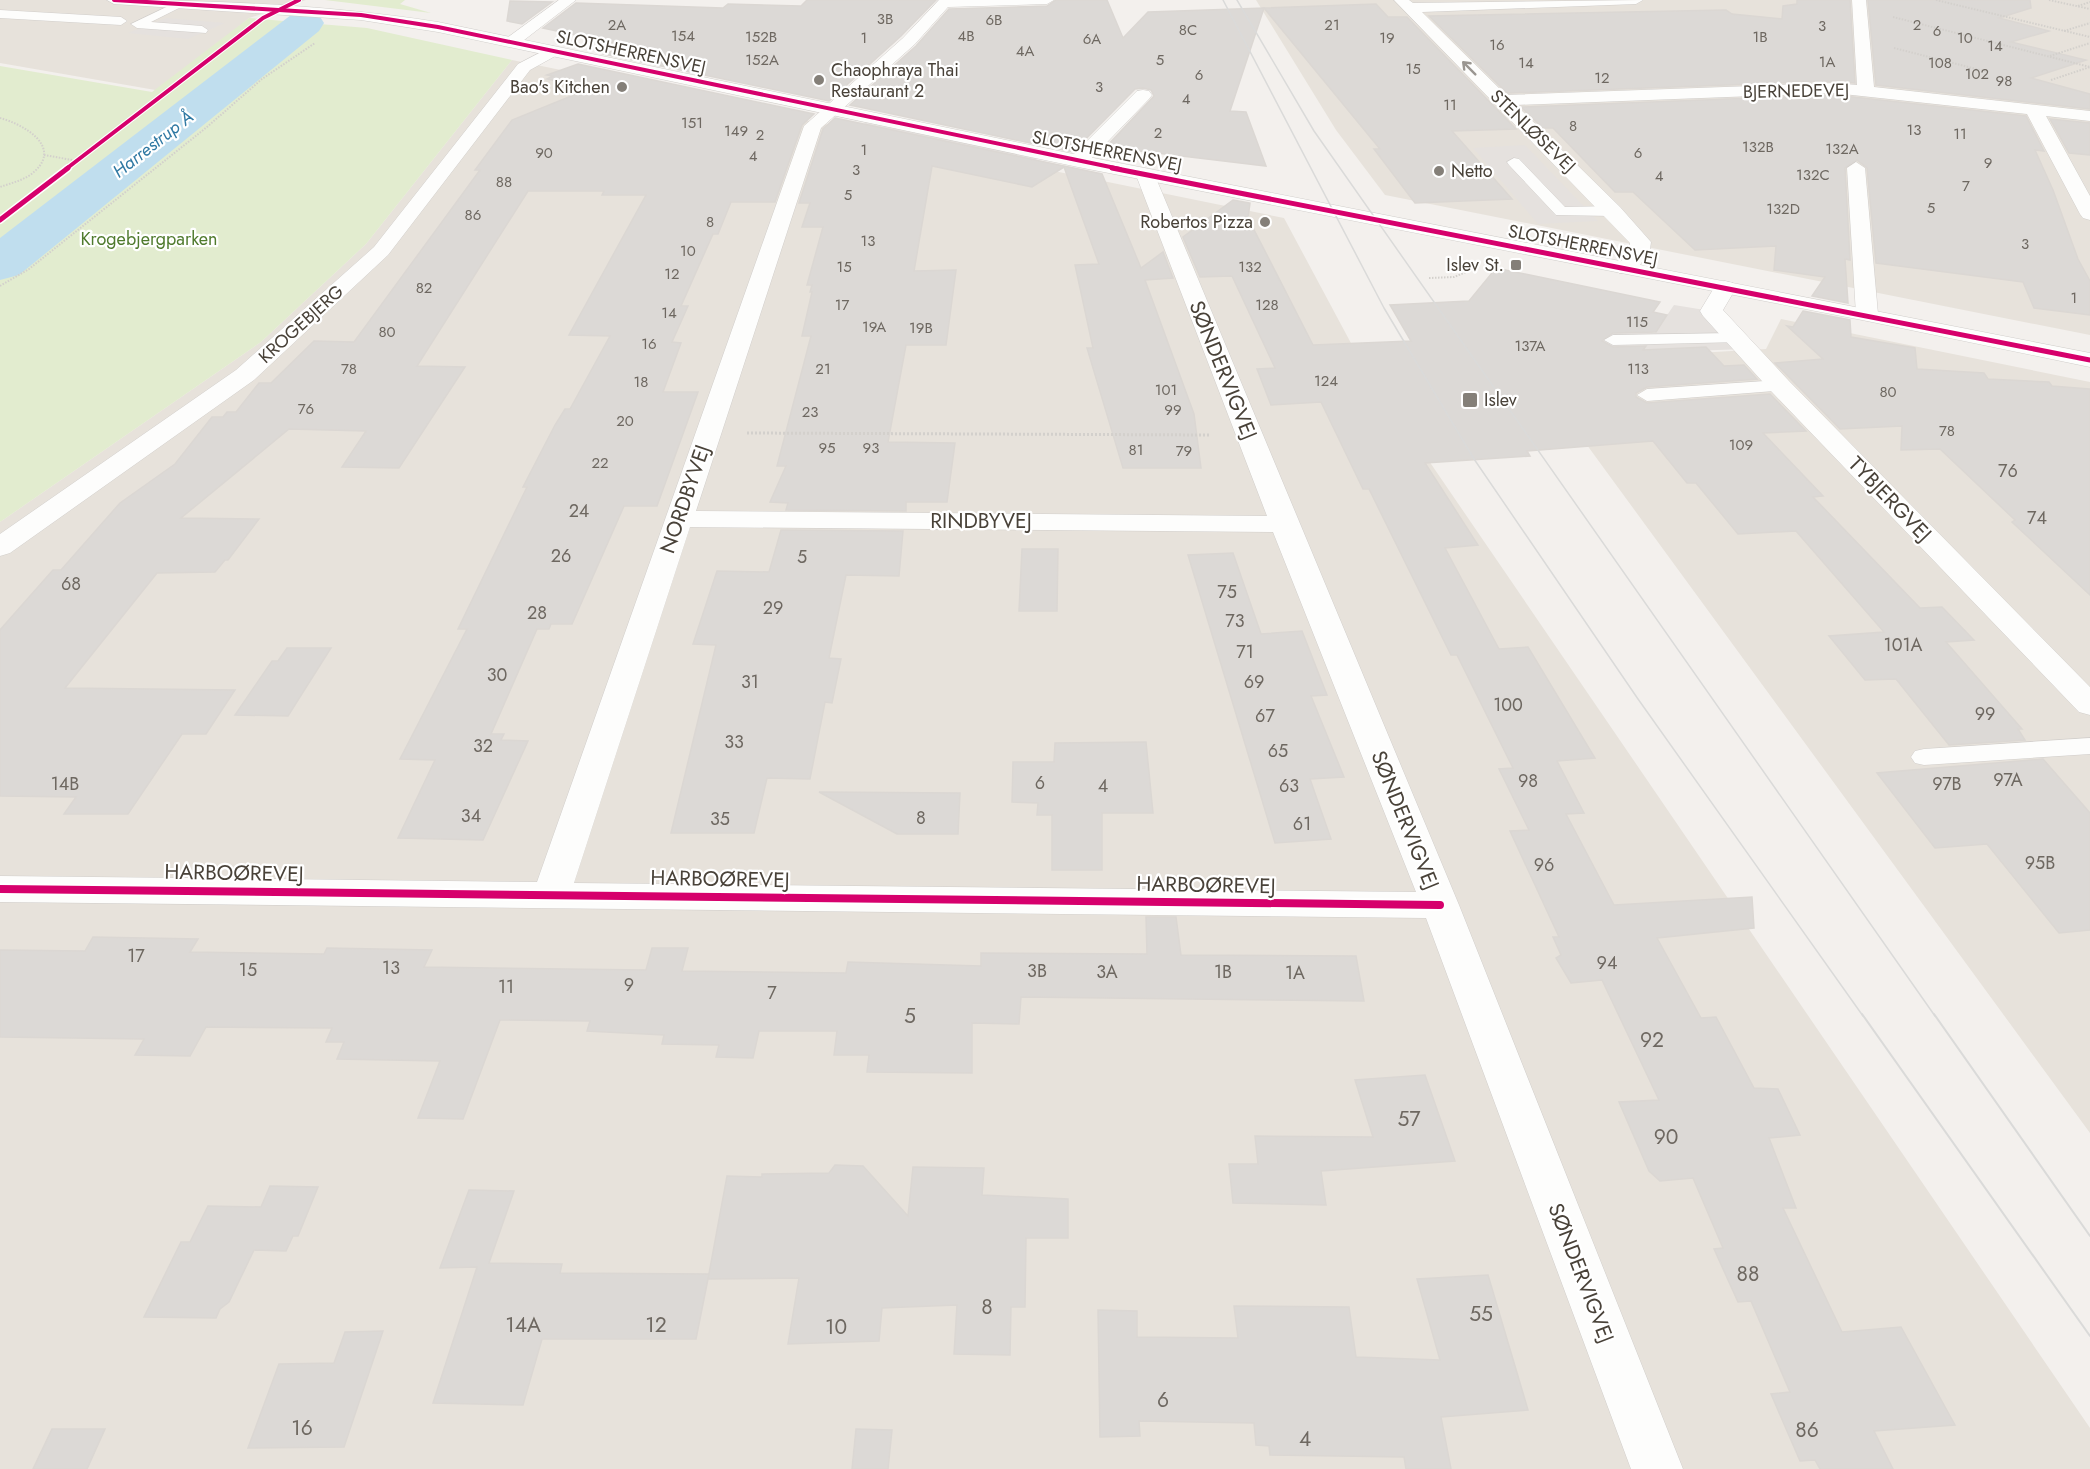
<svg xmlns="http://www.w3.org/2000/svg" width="2090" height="1469" font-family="Jost,sans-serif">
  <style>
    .residential { fill: #e7e2db }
    .green { fill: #e2eccf }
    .parking { fill: #e5e1de }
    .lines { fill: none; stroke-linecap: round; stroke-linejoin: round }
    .river { fill: #c0deee; fill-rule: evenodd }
    .building { fill: #dcd9d6; stroke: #dbd7d3; stroke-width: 1.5 }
    .service-casing { stroke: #d1cecb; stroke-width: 1 }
    .minor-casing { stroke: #d1cecb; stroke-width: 1 }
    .tertiary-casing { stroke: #d1cecb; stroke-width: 1 }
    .path-far1 { stroke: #d3d0cc; stroke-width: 2; stroke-dasharray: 1.5 1.5; stroke-linecap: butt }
    .path { stroke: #d3d0cc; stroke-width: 3; stroke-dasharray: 2 2; stroke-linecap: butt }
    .service { fill: #fdfdfc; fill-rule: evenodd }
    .minor { fill: #fdfdfc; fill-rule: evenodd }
    .tertiary { fill: #fdfdfc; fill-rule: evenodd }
    .tram-far1 { stroke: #dadad9; stroke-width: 1.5 }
    .tram { stroke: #dadad9; stroke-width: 2 }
    .cycleway-far2-casing { stroke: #fff; stroke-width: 6 }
    .cycleway-far1-casing { stroke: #fff; stroke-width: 8 }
    .cycleway-casing { stroke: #fff; stroke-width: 12 }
    .cycleway-far2 { stroke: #d6006c; stroke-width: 4 }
    .cycleway-far1 { stroke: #d6006c; stroke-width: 5 }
    .cycleway { stroke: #d6006c; stroke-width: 8 }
    .oneway { stroke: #9a9691 }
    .poi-dot { fill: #847f78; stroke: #fff; stroke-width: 2 }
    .labels { text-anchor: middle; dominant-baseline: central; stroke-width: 4.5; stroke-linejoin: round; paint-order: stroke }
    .far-number-label { font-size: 15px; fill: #6e6861 }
    .far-street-label { font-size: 18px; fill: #494239; stroke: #fff }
    .far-poi-label { font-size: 18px; fill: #494239; stroke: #fff; text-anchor: start }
    .far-water-label { font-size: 18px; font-style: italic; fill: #3079a3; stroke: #fff }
    .far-park-label { font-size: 18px; fill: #4f7a2d; stroke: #fff }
    .number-label { font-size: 18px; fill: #6e6861 }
    .street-label { font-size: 21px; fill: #494239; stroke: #fff }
    .near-number-label { font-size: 21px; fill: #6e6861 }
  </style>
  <rect width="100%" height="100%" fill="#f3f0ed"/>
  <g class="residential">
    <path d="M0,0H306L249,18L161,91L0,63Z"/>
    <path d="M1256,0H2090V335L1385,195L1336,130Z"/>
    <path d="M512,60L1284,218L1360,360L2090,1428V1469H0V522L261,342L366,244Z"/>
    <path d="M1781,319L2090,382V1133L1527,363L1766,349Z"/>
  </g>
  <g class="green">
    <path d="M325,0H405L400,4L431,13Z"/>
    <path d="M249,18L367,28L512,60L366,244L261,342L0,522V66L152,92Z"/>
  </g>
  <g class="parking">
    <path d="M166,18L225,23L188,39L128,33Z"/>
    <path d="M866,123L1038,158L1034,161L861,125Z"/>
    <path d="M1525,145L1598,221L1538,224L1473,148Z"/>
    <path d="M1674,305L1711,311L1746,349L1603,354L1594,341L1608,324L1655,333Z"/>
  </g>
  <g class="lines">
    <path class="river" d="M305,11L319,15L324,23L319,31L19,275L0,280V238L291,15Z"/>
  </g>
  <g class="building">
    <path d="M807,0H936L901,36L829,101L604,54L628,46L543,28L576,3L723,8L728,4L801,6Z"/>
    <path d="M1056,0H1107L1123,38L1148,12L1264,8L1230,111L1246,112L1266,166L1106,147L1154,96L1151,90L1143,88L1135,89L1073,152L850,105L916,46L949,9L1047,6Z"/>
    <path d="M1797,0H1850L1855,83L1834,81L1507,93L1429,16L1726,10L1732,14L1782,19L1783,6L1797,4Z"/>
    <path d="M1868,0H2030L2031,8L1999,18L2049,31L2011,42L2086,60L2031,78L2090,94V109L1876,85Z"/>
    <path d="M510,1L552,2L522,24L507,21Z"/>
    <path d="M1376,4L1388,17H1407L1516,129L1452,131L1512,199L1415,203L1374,149H1380L1264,8Z"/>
    <path d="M578,64L814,114L802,125L775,202H731L718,234H713L681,306H688L672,342L681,343L663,392H698L657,506H624L572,624H551L549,629H537L491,734H504L501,740L528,741L483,840L398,838L435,760L400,759L467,629H458L527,487H523L555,425L565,409H570L610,336L569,335L646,195H602L604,191H528L417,366L465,367L399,468L342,467L366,431L289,429L181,518L259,519L228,560H225L215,572L157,573L65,688L235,690L206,734H182L128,814H64L76,797L0,796V630L53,570H61L120,503L175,464L212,417H223L227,412H236L259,383H271L314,341L354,342L480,170H475L512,120L591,88L547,79L553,76L547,75Z"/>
    <path d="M1834,95L2026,116L2044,151L2035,150L2053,190L2078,259L2090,281V315L2034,308L2023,282L1876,263L1867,168L1857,160L1845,168L1850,260L1845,259L1848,303L1812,296L1825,277L1774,270L1776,246L1695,250L1633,192H1615L1553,128H1543L1521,107Z"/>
    <path d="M835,118L1102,174L1141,268L1163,252L1173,278L1145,280L1194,414L1201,468H1123L1087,348H1093L1075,265L1099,264L1064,167L1032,187L932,166L914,271L956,270L946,345H906L888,442L955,443L947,502H906V511L786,510L788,503L770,502L786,466H777L811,336H802L812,292H810L812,285H807L823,227H802L810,203H799L823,129Z"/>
    <path d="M2050,119L2090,123V155L2069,153Z"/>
    <path d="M1233,200L1250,203L1248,218L1313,345L1411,341L1390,305L1469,301L1496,268L1660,302L1653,312L1667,315L1656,332L1613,333L1602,341L1613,347L1646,346L1643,350L1706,347L1724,366L1744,365L1757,379L1647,387L1636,393V397L1647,403L1770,394L1806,431L1763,433L1823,496L1813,497L1920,608L1942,607L1974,640L1946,642L2022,729H2018L2025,740L1949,745L1896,679L1865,680L1829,636L1884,632L1796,531L1738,534L1696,483H1687L1653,441L1527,451L1530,456L1425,463L1478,545L1445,548L1499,649L1528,647L1595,758L1557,761L1584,813L1566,814L1614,905L1752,897L1754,928L1657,938L1701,1018L1716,1017L1754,1088L1778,1089L1800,1135L1769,1138L1796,1208H1783L1842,1332L1901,1327L1955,1425L1874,1431L1893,1469H1820L1815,1460L1800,1461L1771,1394L1790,1392L1751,1301L1738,1302L1714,1249L1723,1248L1693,1178L1660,1181L1649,1171L1619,1102L1659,1100L1602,980L1571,983L1556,958L1561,955L1553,937H1559L1510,831L1529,830L1499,769L1513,768L1457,655H1451L1369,489H1363L1321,402L1271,405L1257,369L1275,368L1232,276L1200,277L1183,237Z"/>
    <path d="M1803,311L1850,320L1851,337L1915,348L1917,369L1984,373L1988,379L2049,382L2052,386L2090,389V595L2012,522L2015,520L1940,449L1901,450L1902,426L1840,429L1775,363L1823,359L1787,326L1793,327Z"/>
    <path d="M781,530L903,531L899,576L846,575L829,658L841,659L832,703L825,702L810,779L767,778L754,833H671L716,645L693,644L717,571L769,572Z"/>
    <path d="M1022,549H1058L1057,611H1019Z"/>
    <path d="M1233,553L1261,634L1302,631L1327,695L1311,696L1344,777L1310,779L1331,839L1275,843L1188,555Z"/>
    <path d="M287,648H331L288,716L235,715L272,661H278Z"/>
    <path d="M1146,742L1153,813H1102V870H1052V815H1037L1038,803L1012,802L1013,762H1054L1055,743Z"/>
    <path d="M2043,759L2090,813V930L2059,933L1987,844L1935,848L1877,773Z"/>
    <path d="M819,792L960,793L958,834H897Z"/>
    <path d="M1172,879L1173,887H1145V881Z"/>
    <path d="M1146,917H1176L1181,955L1356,956L1364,1001L1021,997L1019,1024L972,1023V1073L867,1072L869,1055H834L837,1031H759L753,1058L716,1057L719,1045L662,1044L664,1035L587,1031L590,1021L500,1020L463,1119L418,1118L440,1061L337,1059L344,1042H326L332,1028L206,1027L190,1056L135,1055L144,1039L0,1037V950L85,951L93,937L198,939L190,952L324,954L327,948L432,950L424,967L646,970L652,948H688L682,971L846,973L848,962L981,966V953L1147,954Z"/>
    <path d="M1425,1075L1455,1161L1321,1171L1326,1205L1233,1203L1229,1164H1258L1255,1136L1373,1137L1355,1080Z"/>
    <path d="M835,1165L863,1166L908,1216L913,1167L984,1168L982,1195L1068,1199V1238H1026L1025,1307H1011L1010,1355L954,1354L957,1305L882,1308L879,1341L788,1344L799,1278L708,1279L727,1176L762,1177V1174L829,1173Z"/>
    <path d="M270,1186L318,1187L298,1236H293L286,1251L254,1250L229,1302L220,1309L216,1318L144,1317L181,1242H190L208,1206L261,1207Z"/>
    <path d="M469,1190L514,1191L489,1263L562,1264L560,1273L709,1274L696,1339H542L523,1405L433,1403L477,1267L440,1268Z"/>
    <path d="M1488,1275L1528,1410L1441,1417L1451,1469H1406L1404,1457L1270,1455L1269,1446L1256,1445L1254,1423L1139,1421L1140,1436L1100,1437L1098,1310L1137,1311V1337L1238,1338L1234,1306L1349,1307L1356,1357L1440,1360L1417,1279Z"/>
    <path d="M383,1331L344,1447L248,1448L279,1364L334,1363L345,1332Z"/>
    <path d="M52,1429H105L87,1469H33Z"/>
    <path d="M856,1429L892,1430L888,1469H852Z"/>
  </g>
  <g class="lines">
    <g class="service-casing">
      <g id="service">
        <path d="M179,1L185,4L183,6L151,22L202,26L208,30L206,33L137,28L131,24Z"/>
        <path d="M0,10L121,17L127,21L121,25L0,18Z"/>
        <path d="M1514,158L1519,159L1565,207L1613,206L1621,211L1613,216L1556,215L1509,165L1507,162Z"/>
        <path d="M1735,333L1744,338L1741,342L1613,345L1604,340L1613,335Z"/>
        <path d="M1780,380L1787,382L1789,386L1787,390L1647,401L1637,395L1647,389Z"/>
        <path d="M2090,738V754L1924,765L1915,763L1911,757L1915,751L1924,749Z"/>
      </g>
    </g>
    <g class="minor-casing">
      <g id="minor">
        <path d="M559,0H576L519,44H507L505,41L507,38Z"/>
        <path d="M939,0H1054L1047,4L948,7L915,44L821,128L696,511L1267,516L1136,175L1139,171H1153L1459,905L1683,1469H1631L1426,918L0,902V876L537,882L804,126L903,38ZM690,527L1273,532L1416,892L574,883Z"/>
        <path d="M1394,0H1409L1413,3L1643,0L1636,4L1422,12L1506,95L1834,83L1857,85L1852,0H1866L1874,87L2090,111V121L2046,116L2090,196V220L2083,218L2080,214L2027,114L1834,93L1516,105L1620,207L1651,242L1650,249L1635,273H1619L1616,268L1630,249V243Z"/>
        <path d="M553,46L561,51L559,54L530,70L388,255L254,380L10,553L0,556V534L236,370L374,247L518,64Z"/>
        <path d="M1143,90L1149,91L1152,95L1149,99L1085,165H1071L1069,161L1071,157L1137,91Z"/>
        <path d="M1856,162L1865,168L1878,314L1875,319H1859L1856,314L1847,168Z"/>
        <path d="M1725,281L1733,283L1736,288L1723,310L1789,381L2090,687V715L2079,712L1771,391L1703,316L1700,311L1717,283Z"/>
      </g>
    </g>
    <g class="tertiary-casing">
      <path id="tertiary" d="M107,0C218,0 328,5 438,22L1078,155L2090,353V367L1867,321L1078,167L438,32L361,20L114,4Z"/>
    </g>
    <g class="path-far1">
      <path d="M1936,0L2090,37"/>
      <path d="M2049,0L2090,9"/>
      <path d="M2078,6L2090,2"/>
      <path d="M1893,17L2090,67"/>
      <path d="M2064,31L2090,23"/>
      <path d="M1894,48L1988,72"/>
      <path d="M2050,56L2090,43"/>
      <path d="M2051,80L2090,67"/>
      <path d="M0,118C23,124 62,146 35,171C26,180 11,183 0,187"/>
      <path d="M44,155L78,161"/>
      <path d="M1429,278L1454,277L1471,270"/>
      <path d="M0,286L29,269L207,127L262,79L315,43"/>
    </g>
    <path class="path" d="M747,433L1211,435"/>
    <use href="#service" class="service"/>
    <use href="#minor" class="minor"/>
    <use href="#tertiary" class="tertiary"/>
    <g class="tram-far1">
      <path d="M1223,0L1384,308L1474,459L1638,699L1863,1016"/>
      <path d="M1237,0L1314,131L1935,1016"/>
    </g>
    <g class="tram">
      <path d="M1862,1014L2090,1336"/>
      <path d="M1934,1014L2090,1236"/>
    </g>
    <g class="cycleway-far2-casing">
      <g id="cycleway-far2">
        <path d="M114,0L361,15L438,27L1120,169"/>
        <path d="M66,169L263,18L299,0"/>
      </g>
    </g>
    <g class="cycleway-far1-casing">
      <g id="cycleway-far1">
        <path d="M1112,168L2090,360"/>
        <path d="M0,220L68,168"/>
      </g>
    </g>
    <g class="cycleway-casing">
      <path id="cycleway" d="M0,889L1440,905"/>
    </g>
    <use href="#cycleway-far2" class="cycleway-far2"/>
    <use href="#cycleway-far1" class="cycleway-far1"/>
    <use href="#cycleway" class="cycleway"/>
  </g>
  <defs><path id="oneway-shaft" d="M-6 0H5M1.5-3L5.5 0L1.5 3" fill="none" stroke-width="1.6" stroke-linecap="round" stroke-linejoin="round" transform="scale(1.5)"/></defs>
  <use class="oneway" href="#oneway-shaft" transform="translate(1469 68) rotate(-135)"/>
  <g class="poi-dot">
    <circle cx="819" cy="80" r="6"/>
    <circle cx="622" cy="87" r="6"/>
    <circle cx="1439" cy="171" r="6"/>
    <circle cx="1265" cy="222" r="6"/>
    <rect x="1510" y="259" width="12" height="12" rx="3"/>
    <rect x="1462" y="392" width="16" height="16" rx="3"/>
  </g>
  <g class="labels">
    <g class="far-number-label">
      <text x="885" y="19">3B</text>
      <text x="994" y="20">6B</text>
      <text x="617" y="25">2A</text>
      <text x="1332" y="25">21</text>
      <text x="1917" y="25">2</text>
      <text x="1822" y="26">3</text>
      <text x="1188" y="30">8C</text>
      <text x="1937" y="31">6</text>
      <text x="683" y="36">154</text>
      <text x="966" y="36">4B</text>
      <text x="761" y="37">152B</text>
      <text x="1760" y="37">1B</text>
      <text x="864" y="38">1</text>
      <text x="1387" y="38">19</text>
      <text x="1965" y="38">10</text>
      <text x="1092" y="39">6A</text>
      <text x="1497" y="45">16</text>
      <text x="1995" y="46">14</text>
      <text x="1025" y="51">4A</text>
      <text x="762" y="60">152A</text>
      <text x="1160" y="60">5</text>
      <text x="1827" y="62">1A</text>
      <text x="1526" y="63">14</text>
      <text x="1940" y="63">108</text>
      <text x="1413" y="69">15</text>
      <text x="1977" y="74">102</text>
      <text x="1199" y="75">6</text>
      <text x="1602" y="78">12</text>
      <text x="2004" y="81">98</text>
      <text x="1099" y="87">3</text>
      <text x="1186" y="99">4</text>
      <text x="1450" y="105">11</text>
      <text x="692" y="123">151</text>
      <text x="1573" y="126">8</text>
      <text x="1914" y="130">13</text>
      <text x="736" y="131">149</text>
      <text x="1158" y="133">2</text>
      <text x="1960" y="134">11</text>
      <text x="760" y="135">2</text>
      <text x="1758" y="147">132B</text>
      <text x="1842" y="149">132A</text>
      <text x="864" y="150">1</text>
      <text x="544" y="153">90</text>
      <text x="1638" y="153">6</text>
      <text x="753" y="156">4</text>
      <text x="1988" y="163">9</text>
      <text x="856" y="170">3</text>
      <text x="1813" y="175">132C</text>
      <text x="1659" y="176">4</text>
      <text x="504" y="182">88</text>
      <text x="1966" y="186">7</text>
      <text x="848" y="195">5</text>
      <text x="1931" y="208">5</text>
      <text x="1783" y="209">132D</text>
      <text x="473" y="215">86</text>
      <text x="710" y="222">8</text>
      <text x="868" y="241">13</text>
      <text x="2025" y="244">3</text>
      <text x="688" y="251">10</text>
      <text x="844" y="267">15</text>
      <text x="1250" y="267">132</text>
      <text x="672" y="274">12</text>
      <text x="424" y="288">82</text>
      <text x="2074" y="298">1</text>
      <text x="842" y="305">17</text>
      <text x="1267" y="305">128</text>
      <text x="669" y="313">14</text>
      <text x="1637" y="322">115</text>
      <text x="874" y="327">19A</text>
      <text x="921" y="328">19B</text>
      <text x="387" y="332">80</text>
      <text x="649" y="344">16</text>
      <text x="1530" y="346">137A</text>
      <text x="349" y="369">78</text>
      <text x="823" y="369">21</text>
      <text x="1638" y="369">113</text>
      <text x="1326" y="381">124</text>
      <text x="641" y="382">18</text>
      <text x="1166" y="390">101</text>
      <text x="1888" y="392">80</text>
      <text x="306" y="409">76</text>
      <text x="1173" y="410">99</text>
      <text x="810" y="412">23</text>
      <text x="625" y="421">20</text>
      <text x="1947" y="431">78</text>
      <text x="1741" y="445">109</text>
      <text x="827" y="448">95</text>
      <text x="871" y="448">93</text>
      <text x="1136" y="450">81</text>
      <text x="1184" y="451">79</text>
      <text x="600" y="463">22</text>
    </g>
    <g class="far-street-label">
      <text transform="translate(631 52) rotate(12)">SLOTSHERRENSVEJ</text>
      <text transform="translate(1796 91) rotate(-1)">BJERNEDEVEJ</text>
      <text transform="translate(1533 131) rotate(44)">STENLØSEVEJ</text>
      <text transform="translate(1107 151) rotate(11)">SLOTSHERRENSVEJ</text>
      <text transform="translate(1583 245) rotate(11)">SLOTSHERRENSVEJ</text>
      <text transform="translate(301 324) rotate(-42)">KROGEBJERG</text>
    </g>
    <g class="far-poi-label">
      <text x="831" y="70">Chaophraya Thai<tspan x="831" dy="21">Restaurant 2</tspan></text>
      <text x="610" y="87" text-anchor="end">Bao's Kitchen</text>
      <text x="1451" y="171">Netto</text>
      <text x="1253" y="222" text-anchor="end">Robertos Pizza</text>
      <text x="1504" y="265" text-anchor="end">Islev St.</text>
      <text x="1484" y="400">Islev</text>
    </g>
    <g class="far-water-label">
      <text transform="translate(153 144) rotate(-38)">Harrestrup Å</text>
    </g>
    <g class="far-park-label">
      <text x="149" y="239">Krogebjergparken</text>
    </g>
    <g class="number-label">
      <text x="2008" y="471">76</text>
      <text x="579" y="511">24</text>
      <text x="2037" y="518">74</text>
      <text x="561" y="556">26</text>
      <text x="802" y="557">5</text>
      <text x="71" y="584">68</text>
      <text x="1227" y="592">75</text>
      <text x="773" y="608">29</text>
      <text x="537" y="613">28</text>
      <text x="1235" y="621">73</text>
      <text x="1903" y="645">101A</text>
      <text x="1245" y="652">71</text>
      <text x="497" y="675">30</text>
      <text x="750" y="682">31</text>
      <text x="1254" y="682">69</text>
      <text x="1508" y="705">100</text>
      <text x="1985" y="714">99</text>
      <text x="1265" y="716">67</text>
      <text x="734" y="742">33</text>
      <text x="483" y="746">32</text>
      <text x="1278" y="751">65</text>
      <text x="2008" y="780">97A</text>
      <text x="1528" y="781">98</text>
      <text x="1040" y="783">6</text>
      <text x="65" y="784">14B</text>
      <text x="1947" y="784">97B</text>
      <text x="1103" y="786">4</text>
      <text x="1289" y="786">63</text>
      <text x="471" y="816">34</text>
      <text x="921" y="818">8</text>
      <text x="720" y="819">35</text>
      <text x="1302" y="824">61</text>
      <text x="2040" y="863">95B</text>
      <text x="1544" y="865">96</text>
      <text x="136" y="956">17</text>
      <text x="1607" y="963">94</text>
      <text x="391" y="968">13</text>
      <text x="248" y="970">15</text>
      <text x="1037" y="971">3B</text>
      <text x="1107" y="972">3A</text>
      <text x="1223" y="972">1B</text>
      <text x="1295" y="973">1A</text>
      <text x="629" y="985">9</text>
      <text x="506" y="987">11</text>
      <text x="772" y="993">7</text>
    </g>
    <g class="street-label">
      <text transform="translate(1223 370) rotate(68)">SØNDERVIGVEJ</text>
      <text transform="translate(685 499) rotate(-71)">NORDBYVEJ</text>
      <text transform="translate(1890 499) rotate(46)">TYBJERGVEJ</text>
      <text x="981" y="521">RINDBYVEJ</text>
      <text transform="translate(1405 820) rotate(68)">SØNDERVIGVEJ</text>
      <text transform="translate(234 873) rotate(1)">HARBOØREVEJ</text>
      <text transform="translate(720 879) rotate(1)">HARBOØREVEJ</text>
      <text transform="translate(1206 885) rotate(1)">HARBOØREVEJ</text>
      <text transform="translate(1581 1273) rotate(69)">SØNDERVIGVEJ</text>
    </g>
    <g class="near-number-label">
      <text x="910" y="1016">5</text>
      <text x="1652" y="1040">92</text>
      <text x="1409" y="1119">57</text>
      <text x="1666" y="1137">90</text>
      <text x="1748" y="1274">88</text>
      <text x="987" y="1307">8</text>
      <text x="1481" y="1314">55</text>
      <text x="523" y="1325">14A</text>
      <text x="656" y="1325">12</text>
      <text x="836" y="1327">10</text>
      <text x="1163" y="1400">6</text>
      <text x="302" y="1428">16</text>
      <text x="1807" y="1430">86</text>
      <text x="1305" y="1439">4</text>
    </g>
  </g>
</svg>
